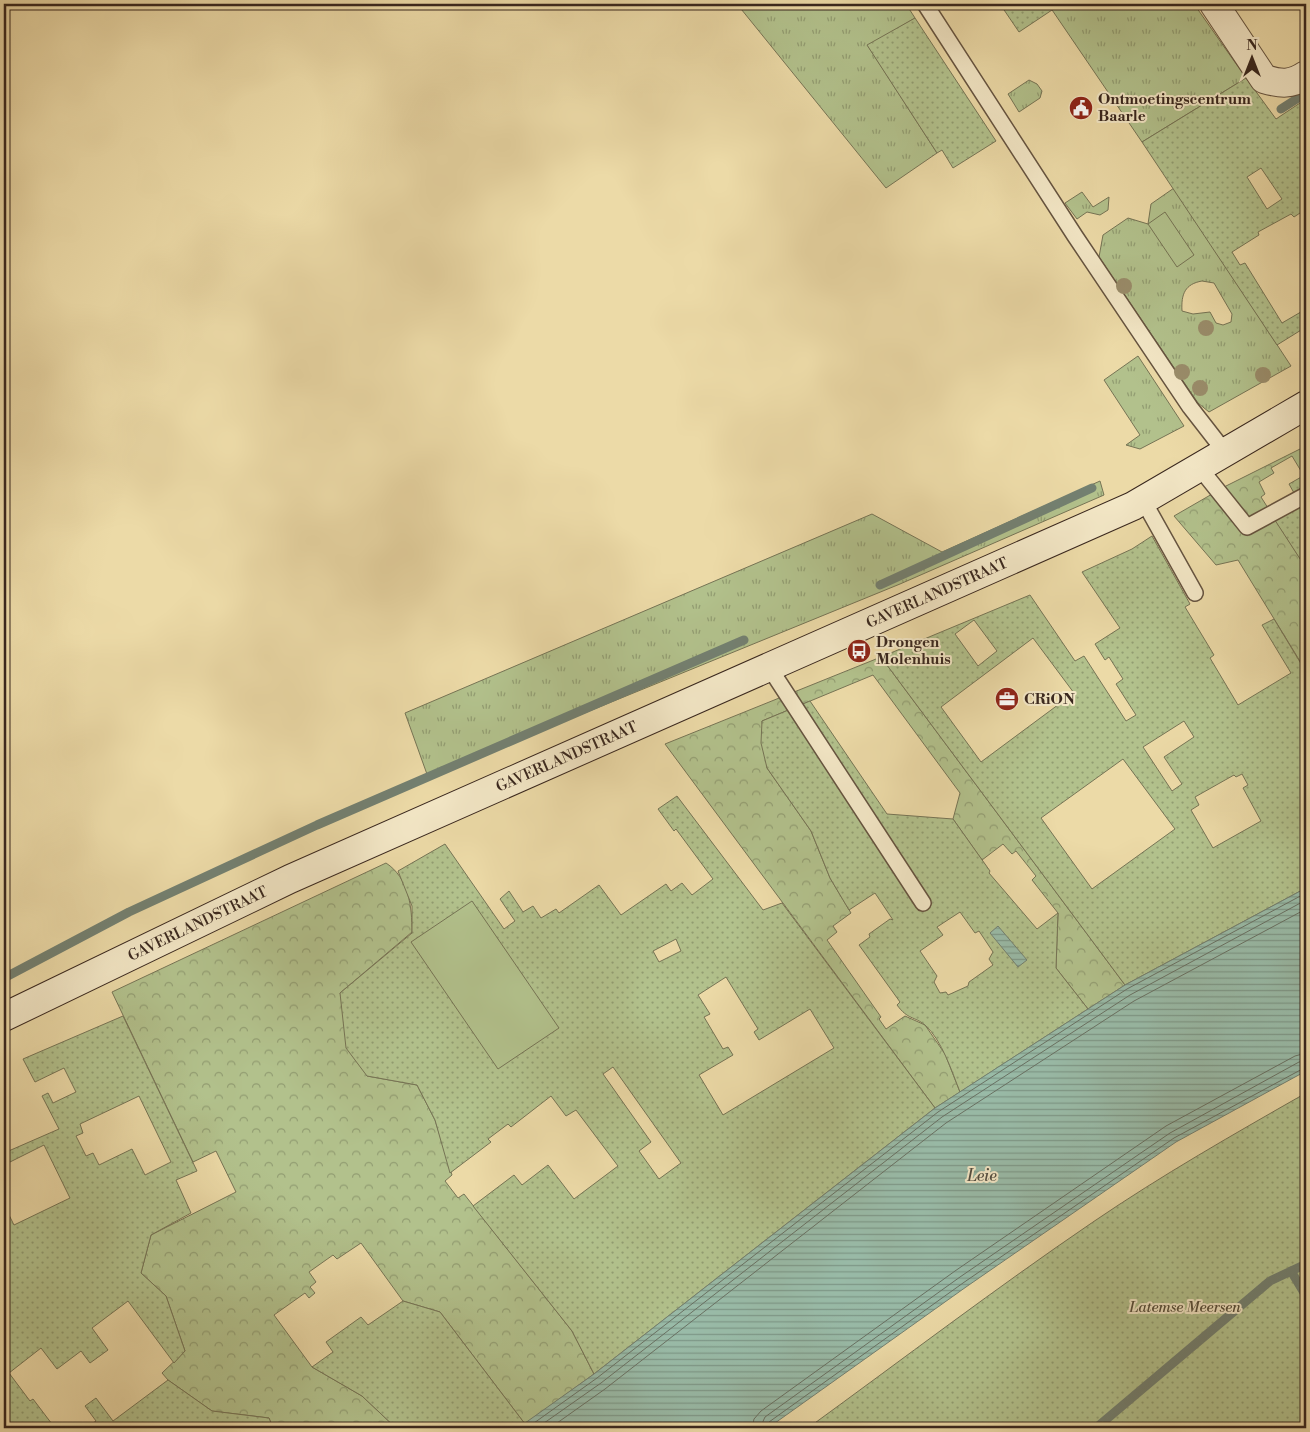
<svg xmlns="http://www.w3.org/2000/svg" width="1310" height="1432" font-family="'Libre Bodoni',serif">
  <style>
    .grass { fill: url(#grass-tufts); stroke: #767455; fill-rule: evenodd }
    .forest { fill: url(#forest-crowns); stroke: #767455 }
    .park { fill: url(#park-dots); stroke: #767455; fill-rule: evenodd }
    .pitch { fill: #b2c18c; stroke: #767455 }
    .water { fill: url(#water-rules); stroke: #738071 }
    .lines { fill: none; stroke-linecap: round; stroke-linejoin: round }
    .shore { stroke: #697163; stroke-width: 1 }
    .stream { stroke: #738071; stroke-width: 9 }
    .service-casing { stroke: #665440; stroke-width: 18 }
    .minor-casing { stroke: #665440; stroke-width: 30 }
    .secondary-casing { stroke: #39271e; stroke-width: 30 }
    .service { stroke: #f3e7c6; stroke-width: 15 }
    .minor { stroke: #f3e7c6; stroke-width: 28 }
    .secondary { stroke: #f3e7c6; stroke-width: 28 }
    .tree { fill: #9a8d6b }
    .labels { text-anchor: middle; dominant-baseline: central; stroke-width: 4; stroke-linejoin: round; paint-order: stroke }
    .poi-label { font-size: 15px; font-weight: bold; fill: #39271e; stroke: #f3e7c6; text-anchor: start }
    .street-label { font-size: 15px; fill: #39271e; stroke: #f3e7c6 }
    .park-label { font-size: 15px; font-style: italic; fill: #574e3a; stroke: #f3e7c6 }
    .water-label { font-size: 16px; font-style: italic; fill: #514c40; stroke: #f3e7c6 }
  </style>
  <defs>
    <pattern id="grass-tufts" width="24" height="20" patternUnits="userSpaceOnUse" patternTransform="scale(1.25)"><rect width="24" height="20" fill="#b2c18c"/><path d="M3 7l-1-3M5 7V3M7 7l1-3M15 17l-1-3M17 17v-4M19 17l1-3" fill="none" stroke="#929d72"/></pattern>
    <pattern id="forest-crowns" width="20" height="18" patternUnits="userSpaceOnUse" patternTransform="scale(1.25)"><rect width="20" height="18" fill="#b2c18c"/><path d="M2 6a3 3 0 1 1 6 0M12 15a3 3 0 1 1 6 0" fill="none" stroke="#929d72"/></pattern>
    <pattern id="park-dots" width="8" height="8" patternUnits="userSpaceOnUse" patternTransform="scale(1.25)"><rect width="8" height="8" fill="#b2c18c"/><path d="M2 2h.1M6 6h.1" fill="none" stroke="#929d72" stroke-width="1.8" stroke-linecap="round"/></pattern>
    <pattern id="water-rules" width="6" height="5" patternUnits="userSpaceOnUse" patternTransform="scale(1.25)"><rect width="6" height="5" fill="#99bba8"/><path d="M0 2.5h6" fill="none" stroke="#7e9888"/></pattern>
  </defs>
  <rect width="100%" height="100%" fill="#ecdaa7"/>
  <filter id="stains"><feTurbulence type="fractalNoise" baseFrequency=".004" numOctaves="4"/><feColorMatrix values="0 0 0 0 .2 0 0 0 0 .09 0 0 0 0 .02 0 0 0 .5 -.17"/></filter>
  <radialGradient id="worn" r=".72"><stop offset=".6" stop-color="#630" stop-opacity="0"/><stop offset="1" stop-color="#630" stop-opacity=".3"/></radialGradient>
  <g class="grass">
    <path d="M737,4H906L915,18L868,46L937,153L886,188Z"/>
    <path d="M1048,4H1194L1246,78L1142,142Z"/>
    <path d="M1029,80L1037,84L1042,91L1040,98L1019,112L1008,94Z"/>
    <path d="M1174,188L1291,366L1209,412L1198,403L1099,257L1103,235L1128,218L1148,224L1151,204ZM1202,281L1214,283L1232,314L1231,322L1223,325L1216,323L1210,312L1193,314L1182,311C1181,294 1185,284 1202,281Z"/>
    <path d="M1082,192L1093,207L1109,197L1108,210L1100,215L1087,212L1077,219L1065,203Z"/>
    <path d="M1138,356L1184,426L1140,449L1126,445L1140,435L1104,380Z"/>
    <path d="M1100,481L1104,495L900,584L428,777L405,713L872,514L942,552Z"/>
  </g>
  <g class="forest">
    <path d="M1306,446V468L1301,471L1292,456L1271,468L1274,473L1259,482L1265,494L1261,497L1306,568V671L1238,560L1216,565L1174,516L1226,486Z"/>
    <path d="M881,657L1125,985L1088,1009L1056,968L1058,913L1032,880L1036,876L1016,851L1012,854L1003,844L982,860L953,819L960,793L873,675L762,721L767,768L811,831L830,878L851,913L833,926L837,932L827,940L881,1017L879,1019L886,1029L905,1016L925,1025L945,1054L960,1092L935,1108L665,744Z"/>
    <path d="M386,863C409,878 412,907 412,932L340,993L367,1076L417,1085L435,1120L452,1175L445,1181L458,1198L464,1194L572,1331L594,1374L525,1424L440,1312L403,1301L361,1243L337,1259L333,1255L309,1272L316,1282L310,1287L315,1293L309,1298L305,1293L274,1315L312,1367L362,1396L396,1428H273L269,1418L212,1411L168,1380L162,1373L185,1351L166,1296L141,1273L151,1235L236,1192L216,1151L193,1162L112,992Z"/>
  </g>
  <g class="park">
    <path d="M1000,4H1048L1052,10L1019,32Z"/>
    <path d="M915,18L996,141L953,168L942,150L937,153L867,45Z"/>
    <path d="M1246,78L1276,119L1306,99V209L1294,217L1291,214L1258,232L1259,235L1232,252L1240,265L1245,263L1282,323L1306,309V327L1277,345L1142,142ZM1261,168L1282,199L1267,209L1247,177Z"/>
    <path d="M1306,468V568L1267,508L1294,493L1289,484L1303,476L1301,471Z"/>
    <path d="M1152,536L1190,604L1185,607L1214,655L1210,658L1238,705L1291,673L1262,625L1274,619L1306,672V888L1125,985L881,657L1030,595L1075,661L1084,656L1126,721L1136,715L1116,684L1123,679L1109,657L1105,660L1095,644L1120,628L1082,572L1132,549ZM974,620L997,651L978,666L955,634ZM1033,638L1074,693L981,762L941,707ZM1184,721L1194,737L1164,757L1182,784L1172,791L1143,747ZM1123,759L1175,829L1092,889L1041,818ZM1242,774L1248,785L1243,788L1261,821L1213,848L1191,810L1199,805L1195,797L1234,775L1236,777Z"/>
    <path d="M810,701L887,814L953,819L990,871L989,873L1037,929L1058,913L1056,968L1088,1009L960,1092C952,1072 942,1040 925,1025C914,1016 908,1020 897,1005L900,1002L859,945L870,937L869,934L890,919L893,920L875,893L849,910L830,878L811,831L767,768L761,743L762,721ZM960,912L975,933L979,931L993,952L989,959L993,965L969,982L968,986L948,995L946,992L940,993L934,982L937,976L920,951L943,935L937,927Z"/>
    <path d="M677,796L763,910L782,903L935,1108L594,1374L572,1331L473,1206L514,1175L522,1185L548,1165L574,1199L618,1166L576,1110L566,1116L551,1096L511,1127L508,1124L488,1139L491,1142L450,1173L435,1120L417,1085L367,1076L346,1048L340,993L412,933V906L398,871L445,844L504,929L515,921L500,899L509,891L523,912L533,906L541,918L556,909L559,913L599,885L621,915L666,884L671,891L682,883L692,895L713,879L676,829L674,831L658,809ZM676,939L681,951L659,962L653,951ZM726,977L758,1029L754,1032L759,1040L810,1009L834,1048L723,1115L699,1075L733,1055L728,1047L723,1049L704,1017L710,1014L698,995ZM613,1067L681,1163L659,1179L639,1151L651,1142L603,1074Z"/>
    <path d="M123,1016L197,1171L176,1180L191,1213L151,1235L141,1273L166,1296L185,1351L174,1363L128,1301L92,1328L108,1350L90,1363L81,1351L57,1369L41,1348L9,1373L30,1401L33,1399L55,1428H4V1205L14,1225L70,1198L44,1145L4,1165V1153L59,1129L42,1096L48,1093L53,1103L76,1092L64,1068L35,1082L23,1059ZM139,1096L171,1162L145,1175L132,1149L99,1165L93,1153L86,1156L76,1136L83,1133L80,1124Z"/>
    <path d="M1306,1093V1428H808C903,1359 996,1288 1093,1222C1162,1175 1234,1134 1306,1093Z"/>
    <path d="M403,1301L440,1312L525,1424L518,1428H396L362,1396L312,1367L333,1352L326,1342L361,1317L368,1325Z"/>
    <path d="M168,1380L212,1411L269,1418L273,1428H86L96,1421L85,1406L96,1398L113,1421Z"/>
  </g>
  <g class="pitch">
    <path d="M1165,212L1194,255L1177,267L1148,224Z"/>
    <path d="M472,901L559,1028L498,1069L411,942Z"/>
  </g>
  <g class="water">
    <path d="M1306,888V1071L1176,1142L966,1287L768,1428H518L594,1374L935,1108L1125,985Z"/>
    <path d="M998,926L1027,960L1018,967L990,933Z"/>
  </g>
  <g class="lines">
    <g class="shore">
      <path d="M527,1428L597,1378L938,1112L1127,989L1306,893"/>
      <path d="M537,1428L601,1383L942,1117L1130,995L1306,900"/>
      <path d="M550,1428L605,1389L946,1123L1134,1001L1306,909"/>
      <path d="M752,1428L754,1419L761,1411L955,1271L1166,1126L1295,1056L1306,1053"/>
      <path d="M760,1428L765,1417L960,1277L1170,1133L1299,1062L1306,1061"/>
      <path d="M766,1428L769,1422L963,1283L1174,1138L1306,1067"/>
    </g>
    <g class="stream">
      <path d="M1281,109L1306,93"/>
      <path d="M880,585L1092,488"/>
      <path d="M4,978L129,912L317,825L744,640"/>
      <path d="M1291,1271L1306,1296"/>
      <path d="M1096,1428L1270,1281L1306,1264"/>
    </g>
    <g class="service-casing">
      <g id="service">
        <path d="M925,4L1075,236L1190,407L1225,452"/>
        <path d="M1199,467L1247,527L1306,495"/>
        <path d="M1143,500L1195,593"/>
        <path d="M769,667L923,903"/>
      </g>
    </g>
    <g class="minor-casing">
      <path id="minor" d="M1214,4L1264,79C1281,84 1291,85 1306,75"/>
    </g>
    <g class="secondary-casing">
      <g id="secondary">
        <path id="s1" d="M4,1017L290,879L1133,506L1306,405"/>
      </g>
    </g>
    <use href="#service" class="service"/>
    <use href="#minor" class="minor"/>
    <use href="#secondary" class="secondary"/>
  </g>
  <g class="tree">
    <circle cx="1124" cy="286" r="8"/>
    <circle cx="1206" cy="328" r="8"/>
    <circle cx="1182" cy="372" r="8"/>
    <circle cx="1263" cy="375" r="8"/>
    <circle cx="1200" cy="388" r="8"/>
  </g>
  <defs>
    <g id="civic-disc" transform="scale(1.25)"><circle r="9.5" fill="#8f2418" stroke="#f3e7c6"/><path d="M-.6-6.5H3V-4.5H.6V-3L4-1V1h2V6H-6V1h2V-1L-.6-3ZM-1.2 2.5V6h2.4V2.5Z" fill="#fff"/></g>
    <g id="bus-disc" transform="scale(1.25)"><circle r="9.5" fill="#8f2418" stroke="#f3e7c6"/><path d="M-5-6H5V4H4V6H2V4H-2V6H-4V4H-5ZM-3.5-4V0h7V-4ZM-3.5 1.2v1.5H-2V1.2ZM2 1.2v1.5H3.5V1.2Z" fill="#fff"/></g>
    <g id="office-disc" transform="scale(1.25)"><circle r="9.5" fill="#8f2418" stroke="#f3e7c6"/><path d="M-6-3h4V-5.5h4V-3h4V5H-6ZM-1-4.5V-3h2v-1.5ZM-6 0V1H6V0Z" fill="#fff"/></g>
  </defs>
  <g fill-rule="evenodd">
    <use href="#civic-disc" x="1081" y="108"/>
    <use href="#bus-disc" x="859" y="651"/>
    <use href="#office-disc" x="1007" y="699"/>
  </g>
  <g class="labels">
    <g class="poi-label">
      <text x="1098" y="99">Ontmoetingscentrum<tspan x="1098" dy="17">Baarle</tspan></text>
      <text x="876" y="642">Drongen<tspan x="876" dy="17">Molenhuis</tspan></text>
      <text x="1024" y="699">CRiON</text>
    </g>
    <g class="street-label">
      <text stroke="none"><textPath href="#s1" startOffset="1025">GAVERLANDSTRAAT</textPath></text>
      <text stroke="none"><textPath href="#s1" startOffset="620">GAVERLANDSTRAAT</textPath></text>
      <text stroke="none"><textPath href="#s1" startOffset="215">GAVERLANDSTRAAT</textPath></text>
    </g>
    <g class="park-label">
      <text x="1185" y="1307">Latemse Meersen</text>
    </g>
    <g class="water-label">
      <text x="982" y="1176">Leie</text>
    </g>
  </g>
  <rect width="1310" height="1432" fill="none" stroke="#ecdaa7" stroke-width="20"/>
  <rect x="5" y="5" width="1300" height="1422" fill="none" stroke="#39271e" stroke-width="2.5"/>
  <rect x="10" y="10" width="1290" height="1412" fill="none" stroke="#39271e"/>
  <g transform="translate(1252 58)" stroke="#f3e7c6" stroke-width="4" paint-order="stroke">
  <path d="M0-4L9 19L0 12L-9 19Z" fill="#39271e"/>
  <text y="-8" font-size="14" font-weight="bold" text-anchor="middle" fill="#39271e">N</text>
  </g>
  <rect width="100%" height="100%" filter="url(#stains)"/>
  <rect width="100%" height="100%" fill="url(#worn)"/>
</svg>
